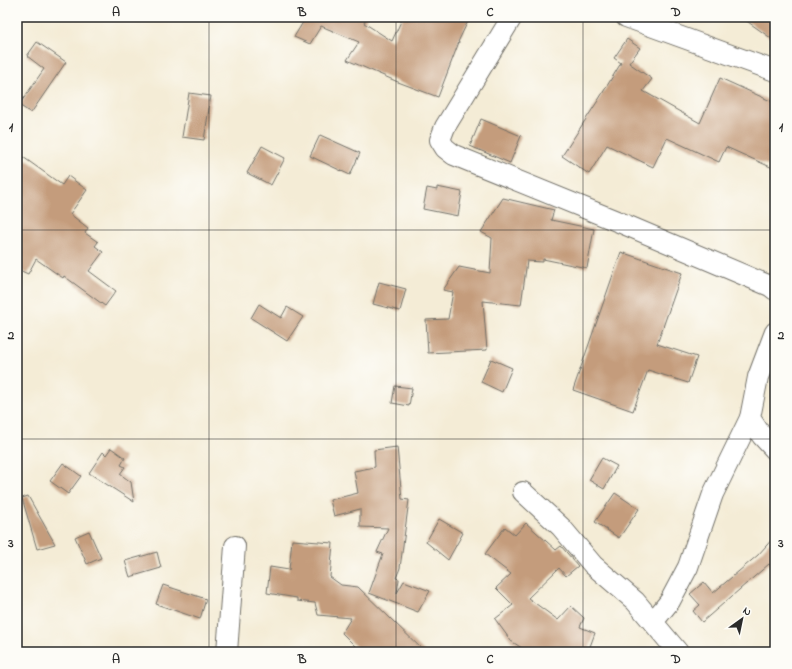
<svg xmlns="http://www.w3.org/2000/svg" width="792" height="669" font-family="'Indie Flower',sans-serif">
  <style>
    .building { fill: #c49c7b }
    .lines { fill: none; stroke-linecap: round; stroke-linejoin: round }
    .street-casing { stroke: #716f67; stroke-width: 22 }
    .street { stroke: #fff; stroke-width: 20 }
    .grid { fill: none; stroke: #2b2b2b; stroke-width: 1; stroke-opacity: 0.55 }
    .neatline { fill: none; stroke: #2b2b2b; stroke-width: 1.5 }
    .grid-label { font-size: 13px; text-anchor: middle; font-weight: bold; fill: #2b2b2b }
  </style>
  <rect width="100%" height="100%" fill="#fdfcf7"/>
  <filter id="ink" filterUnits="userSpaceOnUse"><feTurbulence type="fractalNoise" baseFrequency=".025" numOctaves="2"/><feDisplacementMap in="SourceGraphic" scale="8" xChannelSelector="R" yChannelSelector="G"/><feConvolveMatrix kernelMatrix="1 2 1 2 8 2 1 2 1" color-interpolation-filters="sRGB"/></filter>
  <filter id="wash" filterUnits="userSpaceOnUse"><feTurbulence type="fractalNoise" baseFrequency=".012" numOctaves="4" result="noise"/><feDisplacementMap in="SourceGraphic" scale="16" xChannelSelector="R" yChannelSelector="G"/><feGaussianBlur stdDeviation="0.9" result="paint"/><feColorMatrix in="noise" values="0 0 0 0 0 0 0 0 0 0 0 0 0 0 0 0 0 1.4 0 .05"/><feComposite in="paint" operator="in"/></filter>
  <g filter="url(#wash)">
    <rect width="100%" height="100%" fill="#f4ecd6"/>
    <g id="blocks">
      <g class="building">
        <path d="M300,17H367L364,23L392,41L403,17H470L458,42H459L438,97L398,82L347,60L359,42L321,26L310,44L294,37L305,19Z"/>
        <path d="M741,17H775V41Z"/>
        <path d="M627,39L640,48L629,63L652,79L643,91L700,123L720,78L775,103V169L726,147L719,162L667,138L653,167L607,145L589,174L562,156L599,99L621,63L614,58Z"/>
        <path d="M37,42L66,62L31,113L19,105L44,69L27,56Z"/>
        <path d="M189,93L211,96L204,140L182,137Z"/>
        <path d="M481,119L521,136L510,163L470,146Z"/>
        <path d="M320,135L360,153L350,175L310,156Z"/>
        <path d="M262,146L285,158L271,185L247,173Z"/>
        <path d="M23,157L62,185L68,176L87,190L70,214L88,228L85,233L98,242L95,246L103,252L89,271L116,291L105,306L64,276L63,278L36,259L28,274L17,269V166Z"/>
        <path d="M437,187L462,192L458,216L423,209L427,188L437,190Z"/>
        <path d="M503,198L554,210L551,220L594,229L587,268L543,259V262L527,261L521,305L483,301L487,350L428,353L426,320L448,319L453,292L443,290L459,267L490,273L492,238L481,232Z"/>
        <path d="M621,252L682,273L657,344L697,357L688,383L648,370L633,411L573,390Z"/>
        <path d="M379,282L406,289L400,311L373,304Z"/>
        <path d="M259,304L281,318L287,307L303,317L287,341L251,318Z"/>
        <path d="M491,359L512,368L502,392L481,382Z"/>
        <path d="M395,386L412,388L409,406L392,403Z"/>
        <path d="M397,447L402,499L409,500L400,568L396,578L399,579L397,593L404,581L430,591L418,612L369,593L383,554L377,552L388,528L360,527V509L334,516L330,500L358,493L354,471L375,467L374,450Z"/>
        <path d="M111,448L125,458L121,465L125,467L120,474L131,482L134,502L89,473L103,452L106,455Z"/>
        <path d="M602,458L617,466L604,489L589,480Z"/>
        <path d="M63,463L81,476L68,494L50,481Z"/>
        <path d="M615,493L639,509L619,538L595,522Z"/>
        <path d="M28,496L55,544L37,549L22,498Z"/>
        <path d="M439,519L463,533L448,560L426,542Z"/>
        <path d="M526,523L556,550L561,546L578,566L566,576L559,568L528,598L558,620L571,606L584,618L580,627L595,633L588,652H528L511,641L495,619L513,605L496,588L511,574L485,554L505,527L515,535Z"/>
        <path d="M89,531L101,558L87,564L75,537Z"/>
        <path d="M775,536V569L769,564L702,622L693,611L700,605L690,594L704,582L713,593L758,555Z"/>
        <path d="M292,540L333,543L330,577L341,585L358,587L425,652H361L342,633L351,618L318,615L315,603L297,601V598L267,593L270,567L289,570Z"/>
        <path d="M157,552L161,568L130,577L125,561Z"/>
        <path d="M163,585L206,599L200,619L156,604Z"/>
      </g>
    </g>
  </g>
  <g filter="url(#ink)">
    <use href="#blocks" fill-opacity="0" stroke="#716f67" stroke-width="1"/>
    <g class="lines">
      <g class="street-casing">
        <g id="street">
          <path d="M512,17L445,127L440,140L445,148L454,155L619,222L770,286L775,290"/>
          <path d="M626,17L775,71"/>
          <path d="M775,332L758,377L750,418L762,436L775,450"/>
          <path d="M523,492L561,527L593,565L635,601L678,652"/>
          <path d="M653,622L670,601L688,567L713,494L750,418"/>
          <path d="M227,652L235,546"/>
        </g>
      </g>
      <use href="#street" class="street"/>
    </g>
  </g>
  <path class="grid" d="M209,17V652M396,17V652M583,17V652M17,230H775M17,439H775"/>
  <rect width="792" height="669" fill="none" stroke="#fdfcf7" stroke-width="44"/>
  <g transform="translate(742 619) rotate(33)" stroke="#fdfcf7" stroke-width="3" paint-order="stroke">
  <path d="M0-3L7 15L0 10L-7 15Z" fill="#2b2b2b"/>
  <text y="-6" font-size="11" font-weight="bold" text-anchor="middle" fill="#2b2b2b">N</text>
  </g>
  <rect x="22" y="22" width="748" height="625" class="neatline"/>
  <g class="grid-label">
    <text x="116" y="16">A</text>
    <text x="302" y="16">B</text>
    <text x="490" y="16">C</text>
    <text x="676" y="16">D</text>
    <text x="11" y="131">1</text>
    <text x="781" y="131">1</text>
    <text x="11" y="339">2</text>
    <text x="781" y="339">2</text>
    <text x="11" y="547">3</text>
    <text x="781" y="547">3</text>
    <text x="116" y="663">A</text>
    <text x="302" y="663">B</text>
    <text x="490" y="663">C</text>
    <text x="676" y="663">D</text>
  </g>
</svg>
